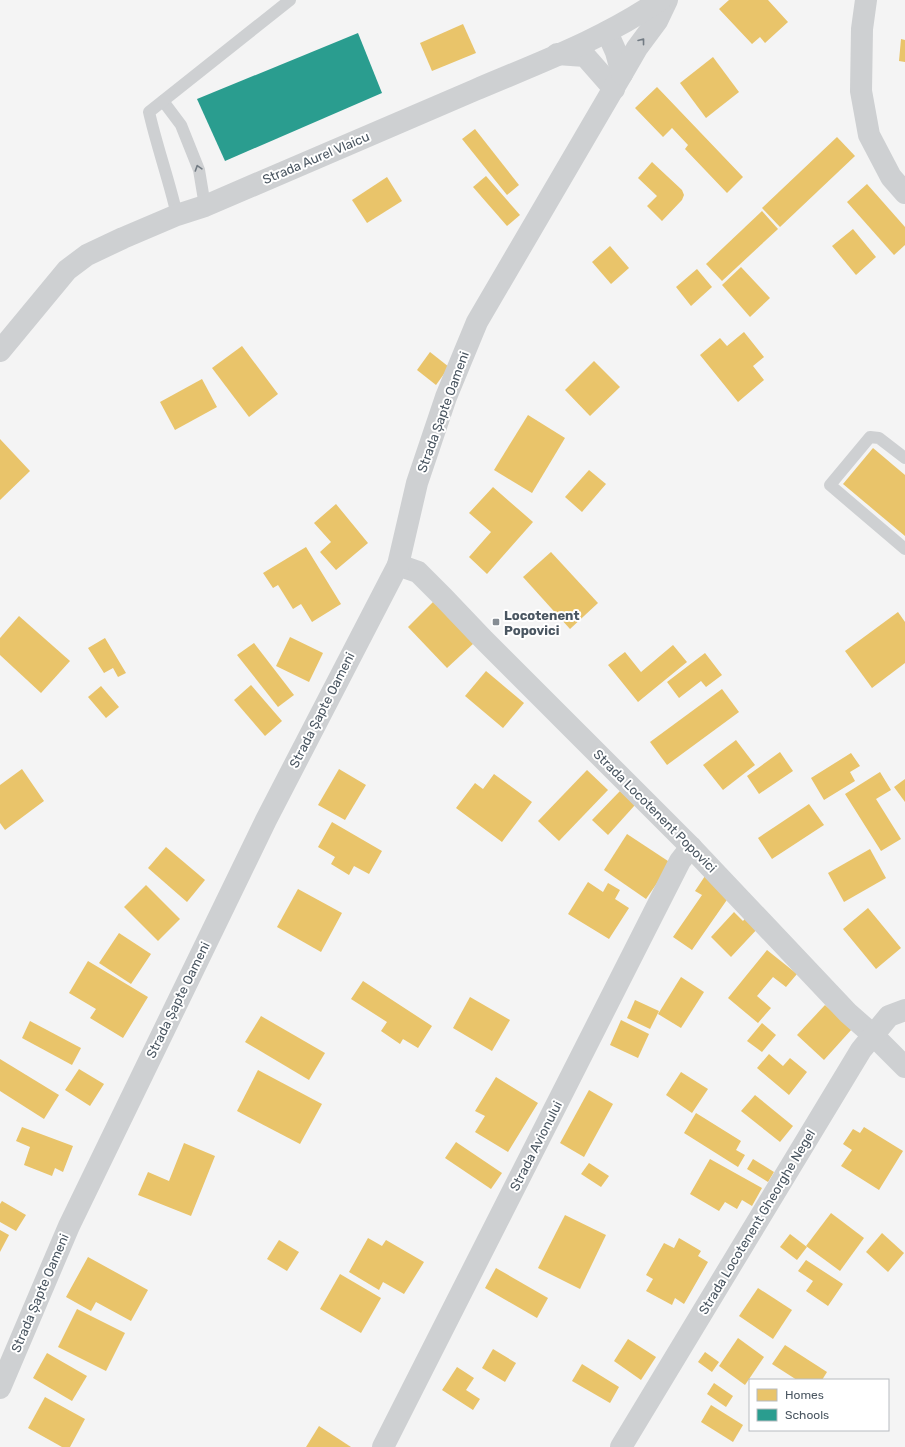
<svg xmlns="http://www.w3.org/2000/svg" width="905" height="1447" font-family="Rubik,sans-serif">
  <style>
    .homes { fill: #e9c46a }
    .schools { fill: #2a9d8f }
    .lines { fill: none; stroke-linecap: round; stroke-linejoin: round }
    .service { stroke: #ced0d2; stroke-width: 12 }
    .minor { stroke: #ced0d2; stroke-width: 22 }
    .tertiary { stroke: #ced0d2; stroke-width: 22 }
    .oneway { stroke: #727b83 }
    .poi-dot { fill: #868d94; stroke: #fff; stroke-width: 1.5 }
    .labels { text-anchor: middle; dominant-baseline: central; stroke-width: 4; stroke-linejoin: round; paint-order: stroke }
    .street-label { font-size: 13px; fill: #4a5661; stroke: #fff }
    .poi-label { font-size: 13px; font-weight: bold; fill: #4a5661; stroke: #fff; text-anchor: start }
  </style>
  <rect width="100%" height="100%" fill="#f4f4f4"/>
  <g class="homes">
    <path d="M729,0H768L788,22L765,43L760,37L752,44L719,9Z"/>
    <path d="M463,24L476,53L432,71L420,43Z"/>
    <path d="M901,39L905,40V62L899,61Z"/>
    <path d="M713,57L739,92L706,118L680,83Z"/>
    <path d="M657,87L743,177L727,193L685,149L688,145L672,128L663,137L635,108Z"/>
    <path d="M475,129L519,185L507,195L462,139Z"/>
    <path d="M837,137L855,156L780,227L762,208Z"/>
    <path d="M652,162L682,190L684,195L682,200L662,221L647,206L657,196L638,178Z"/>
    <path d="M486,176L520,215L507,226L473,187Z"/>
    <path d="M387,177L402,201L367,223L352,200Z"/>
    <path d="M867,184L905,227V245L894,255L847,202Z"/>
    <path d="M762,211L778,229L722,281L706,264Z"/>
    <path d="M853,229L876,257L856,275L832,246Z"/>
    <path d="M610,246L629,268L611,284L592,262Z"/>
    <path d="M741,267L770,298L750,317L722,285Z"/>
    <path d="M697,269L712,287L691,306L676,287Z"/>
    <path d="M744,332L764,357L753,366L764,380L738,402L700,355L720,338L727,346Z"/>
    <path d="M242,346L278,394L249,417L212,368Z"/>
    <path d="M430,352L449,367L436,385L417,370Z"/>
    <path d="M594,361L620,387L590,416L565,390Z"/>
    <path d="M202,379L217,407L175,430L160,402Z"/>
    <path d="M528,415L565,438L532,493L494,470Z"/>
    <path d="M0,439L30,471L0,500Z"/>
    <path d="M873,448L905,475V536L843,484Z"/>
    <path d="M589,470L606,484L582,512L565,497Z"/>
    <path d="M493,487L533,522L487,574L469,557L491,532L469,513Z"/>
    <path d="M336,504L368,543L336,570L320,552L331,542L314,523Z"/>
    <path d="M306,547L341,604L312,622L301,604L293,609L278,585L273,588L263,573Z"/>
    <path d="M551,552L598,603L570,629L523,577Z"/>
    <path d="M434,601L474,643L447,668L408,627Z"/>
    <path d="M898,612L905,622V663L872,688L845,651Z"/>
    <path d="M19,616L70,661L41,693L0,655V638Z"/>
    <path d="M290,637L323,653L309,682L276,666Z"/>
    <path d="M105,638L126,673L118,677L113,668L104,673L88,648Z"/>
    <path d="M254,643L294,695L278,707L237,655Z"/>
    <path d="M673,645L687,662L638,702L608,665L625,652L641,672Z"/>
    <path d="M705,653L722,675L706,687L701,681L679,698L667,682Z"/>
    <path d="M486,671L524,703L503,728L465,696Z"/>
    <path d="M251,685L282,721L265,736L234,700Z"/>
    <path d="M101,686L119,707L106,718L88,697Z"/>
    <path d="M722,689L739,712L667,765L650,742Z"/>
    <path d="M736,740L755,765L723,790L703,765Z"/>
    <path d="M780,752L793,771L759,794L747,776Z"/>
    <path d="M851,753L860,766L850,772L855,781L824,800L811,778Z"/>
    <path d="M22,769L44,801L5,830L0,823V785Z"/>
    <path d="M339,769L366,785L345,820L318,805Z"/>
    <path d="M587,770L608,790L559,841L538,821Z"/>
    <path d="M880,772L891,790L876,799L901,839L881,851L845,794Z"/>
    <path d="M494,774L532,802L502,842L456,808L475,783L483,789Z"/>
    <path d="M905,779V802L894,787Z"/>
    <path d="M620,791L635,805L608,835L592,820Z"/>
    <path d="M809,804L824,825L772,859L758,838Z"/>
    <path d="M332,822L382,851L369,874L354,866L349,875L331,864L335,857L318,847Z"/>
    <path d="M627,834L671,863L646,899L604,870Z"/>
    <path d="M166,847L205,880L187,902L148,868Z"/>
    <path d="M870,849L886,878L844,902L828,873Z"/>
    <path d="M705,876L731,894L692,950L673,937L702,895L695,891Z"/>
    <path d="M588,882L603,892L608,883L620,890L615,899L629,908L609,939L568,914Z"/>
    <path d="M146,885L180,919L158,941L124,907Z"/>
    <path d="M298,889L342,913L321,952L277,927Z"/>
    <path d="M868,908L901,948L876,969L843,929Z"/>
    <path d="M734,912L743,921L748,915L760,926L731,957L711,937Z"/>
    <path d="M119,933L151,954L131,984L99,963Z"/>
    <path d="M767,950L797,974L786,987L773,977L757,996L771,1008L758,1023L728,998Z"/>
    <path d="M88,961L148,997L123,1038L90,1018L96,1009L69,993Z"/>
    <path d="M681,977L704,992L681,1028L658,1014Z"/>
    <path d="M363,981L432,1026L418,1048L403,1039L400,1044L381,1031L387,1022L351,999Z"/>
    <path d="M470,997L510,1020L492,1051L453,1028Z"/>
    <path d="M635,1000L659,1011L650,1029L627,1018Z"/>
    <path d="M825,1005L852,1029L824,1060L797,1035Z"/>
    <path d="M261,1016L325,1053L309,1080L245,1042Z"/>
    <path d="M621,1020L649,1034L638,1058L610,1045Z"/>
    <path d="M30,1021L81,1048L72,1065L22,1038Z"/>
    <path d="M762,1023L776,1035L762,1052L747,1041Z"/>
    <path d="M769,1054L783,1066L790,1058L807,1072L789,1095L757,1068Z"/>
    <path d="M0,1059L59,1095L44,1119L0,1091Z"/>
    <path d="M79,1069L104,1084L90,1106L65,1090Z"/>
    <path d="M258,1070L322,1104L300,1144L237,1111Z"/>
    <path d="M681,1072L708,1089L692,1113L666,1095Z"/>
    <path d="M496,1077L538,1103L508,1152L475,1132L485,1116L475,1111Z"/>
    <path d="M589,1090L613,1104L584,1157L560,1143Z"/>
    <path d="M755,1095L793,1126L780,1142L741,1111Z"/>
    <path d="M696,1113L741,1141L736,1150L745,1155L738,1167L684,1133Z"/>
    <path d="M22,1127L73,1146L63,1172L55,1168L52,1176L24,1165L30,1147L16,1141Z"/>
    <path d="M864,1127L903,1151L879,1190L841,1166L852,1150L843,1144L853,1129L860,1133Z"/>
    <path d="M456,1142L502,1173L491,1189L445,1158Z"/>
    <path d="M184,1143L215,1156L191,1216L138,1195L148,1172L169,1181Z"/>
    <path d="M710,1159L762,1188L752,1206L742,1200L737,1209L725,1202L719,1211L690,1194Z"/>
    <path d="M753,1159L774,1172L768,1182L747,1169Z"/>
    <path d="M589,1163L609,1176L601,1187L581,1174Z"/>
    <path d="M2,1201L26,1215L16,1231L0,1222V1204Z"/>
    <path d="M831,1213L864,1238L840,1271L806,1246Z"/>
    <path d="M565,1215L606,1235L580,1289L538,1268Z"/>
    <path d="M0,1230L9,1235L0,1252Z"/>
    <path d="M882,1233L904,1253L888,1272L866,1252Z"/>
    <path d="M790,1234L807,1247L797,1260L780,1247Z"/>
    <path d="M368,1238L382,1246L386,1240L424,1262L404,1294L383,1282L379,1290L349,1272Z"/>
    <path d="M679,1238L701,1251L698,1256L708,1262L684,1304L675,1298L672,1305L646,1291L653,1279L646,1275L664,1243L674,1248Z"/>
    <path d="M279,1240L299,1252L287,1271L267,1259Z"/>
    <path d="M88,1257L148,1290L131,1321L96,1302L91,1311L66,1297Z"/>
    <path d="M806,1260L843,1284L828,1306L806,1291L813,1281L798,1271Z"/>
    <path d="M496,1268L548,1298L537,1318L485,1288Z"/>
    <path d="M340,1274L381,1298L361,1333L320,1309Z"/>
    <path d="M758,1288L792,1310L773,1339L739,1316Z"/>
    <path d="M77,1309L125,1333L106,1371L58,1347Z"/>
    <path d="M738,1338L764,1357L745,1385L719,1366Z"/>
    <path d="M628,1339L656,1357L641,1380L614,1361Z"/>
    <path d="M785,1345L827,1372L822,1380H797L772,1364Z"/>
    <path d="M493,1349L516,1363L505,1382L482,1368Z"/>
    <path d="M705,1352L719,1362L712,1372L698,1362Z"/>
    <path d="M47,1353L87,1376L72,1401L33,1378Z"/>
    <path d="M582,1364L619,1387L610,1403L572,1381Z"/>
    <path d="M457,1367L474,1378L466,1390L480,1399L473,1410L442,1390Z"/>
    <path d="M714,1383L733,1396L726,1407L707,1394Z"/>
    <path d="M45,1397L85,1419L70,1447H62L28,1428Z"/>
    <path d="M711,1405L743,1425L733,1442L701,1422Z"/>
    <path d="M319,1426L351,1447H306Z"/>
  </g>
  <path class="schools" d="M358,33L382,93L225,161L197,99Z"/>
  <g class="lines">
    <g class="service">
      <path d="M163,101L181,125L199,170L205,206"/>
      <path d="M177,215C169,180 157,147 149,112L290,0"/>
      <path d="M905,458L879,438L870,437L830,485L905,549"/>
    </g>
    <g class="minor">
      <path d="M866,0L862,29L861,91L869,135L891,177L905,193"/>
      <path d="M557,54L585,56L614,89"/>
      <path d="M398,565L418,572L444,598L484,640L691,847L848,1013L873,1035L905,1067"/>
      <path d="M0,1388L69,1226L266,820L398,565L417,483L446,397L477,322L622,74L616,52L607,32"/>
      <path d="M383,1447L680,861L691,847"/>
      <path d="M621,1447L861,1050L889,1016L905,1010"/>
    </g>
    <g class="tertiary">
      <path d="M622,74L637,48L657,21L667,0"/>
      <path d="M0,351L67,270L87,255L123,238L177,215L205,206C295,168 385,129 475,90C538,63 604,39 660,0"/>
    </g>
  </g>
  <defs><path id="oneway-chevron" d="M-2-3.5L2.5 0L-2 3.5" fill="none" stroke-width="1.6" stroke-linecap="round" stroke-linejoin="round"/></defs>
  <g class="oneway">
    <use href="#oneway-chevron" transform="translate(642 41) rotate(-52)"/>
    <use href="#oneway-chevron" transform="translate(198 168) rotate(-108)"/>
  </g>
  <rect class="poi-dot" x="492" y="618" width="8" height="8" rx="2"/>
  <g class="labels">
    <g class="street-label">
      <text transform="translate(316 158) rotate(-23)">Strada Aurel Vlaicu</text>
      <text transform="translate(443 412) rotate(-70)">Strada Șapte Oameni</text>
      <text transform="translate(322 710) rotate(-63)">Strada Șapte Oameni</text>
      <text transform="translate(655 811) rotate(45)">Strada Locotenent Popovici</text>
      <text transform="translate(178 1000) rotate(-64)">Strada Șapte Oameni</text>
      <text transform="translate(536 1146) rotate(-63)">Strada Avionului</text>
      <text transform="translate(757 1222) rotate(-59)">Strada Locotenent Gheorghe Negel</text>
      <text transform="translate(40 1293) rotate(-67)">Strada Șapte Oameni</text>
    </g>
    <g class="poi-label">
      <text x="504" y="615">Locotenent<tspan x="504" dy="15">Popovici</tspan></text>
    </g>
  </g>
  <rect x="749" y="1379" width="140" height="52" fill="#ffffff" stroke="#b7bbc0"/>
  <rect x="757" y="1389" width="20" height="12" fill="#e9c46a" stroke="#b7bbc0"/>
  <text x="785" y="1399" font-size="12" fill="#4a5661">Homes</text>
  <rect x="757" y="1409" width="20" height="12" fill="#2a9d8f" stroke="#b7bbc0"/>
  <text x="785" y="1419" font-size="12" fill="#4a5661">Schools</text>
</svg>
